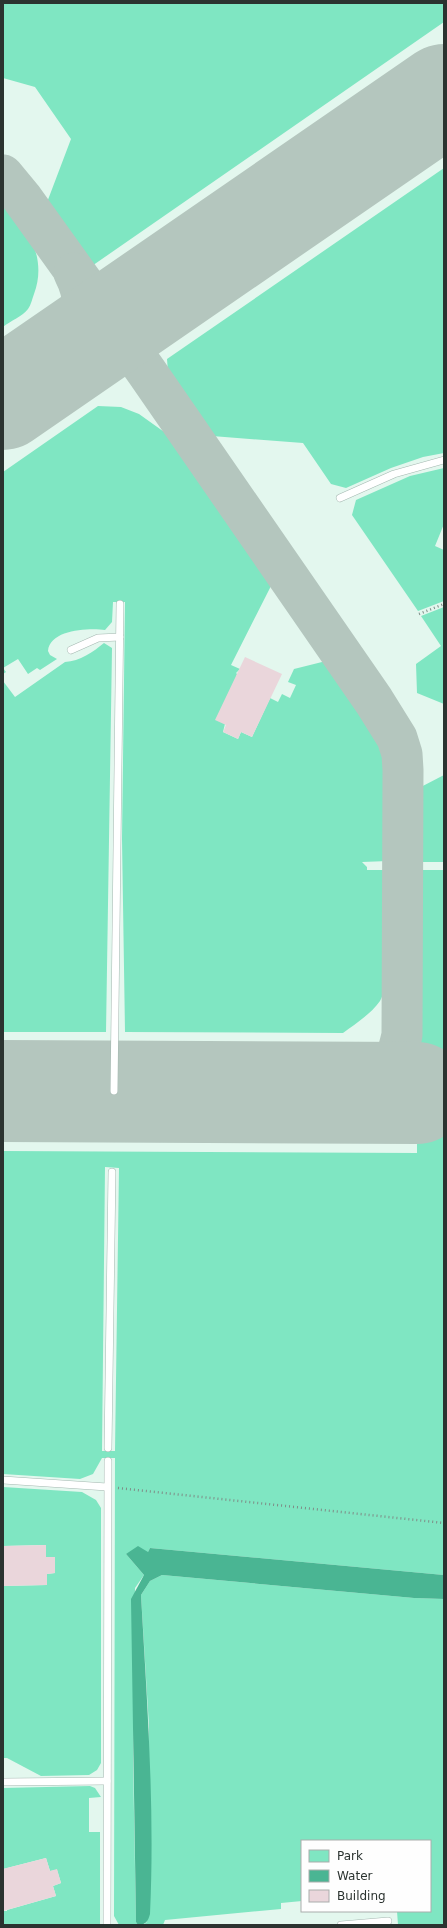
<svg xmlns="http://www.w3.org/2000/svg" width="447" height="1928" font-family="'DejaVu Sans',sans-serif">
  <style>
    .green { fill: #7fe6c2; fill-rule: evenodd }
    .water { fill: #4ab593 }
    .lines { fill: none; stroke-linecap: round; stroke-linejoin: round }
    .taxiway { stroke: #b4c6be; stroke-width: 41 }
    .runway { stroke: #b4c6be; stroke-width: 102 }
    .building { fill: #ead6db }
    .service-casing { stroke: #a5b8b1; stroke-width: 8 }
    .path { stroke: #7f8d87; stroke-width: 2.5; stroke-dasharray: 1 3; stroke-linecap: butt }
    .service { stroke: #fff; stroke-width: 7 }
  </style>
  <rect width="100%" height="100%" fill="#e3f7ee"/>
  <g class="green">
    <path d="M3,3H444V22L89,268L46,205L71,139L35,87L3,78Z"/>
    <path d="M444,168V453L423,457L391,468L346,488L331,484L303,443L212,436L168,372L167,359Z"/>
    <path d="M3,197C26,225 48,257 34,294C32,299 31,305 28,309C23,316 10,321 3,327Z"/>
    <path d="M98,406L121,407L139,414L167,434L272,584L231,665L240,669L236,673L237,674L223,732L238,739L241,732L252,737L270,698L278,702L282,694L290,698L296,685L288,682L294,669L326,661L381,742L389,765L388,861L362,862L367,867V870H388C388,899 394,979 380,1001C371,1014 355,1024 343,1033L125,1032L122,839L125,602H113L112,622L105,630C90,628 50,629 48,651L50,655L57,659L40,670L37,668L28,674L18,659L3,668L6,672L3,674V472Z"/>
    <path d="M444,468V524L435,546L444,550V601L418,611L352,515L356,500L410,476Z"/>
    <path d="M444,607V704L417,693L416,664L441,646L421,616Z"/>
    <path d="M104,643L112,648L106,1032H3V681L15,697L65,662C80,661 93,652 104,643Z"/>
    <path d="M444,775V862H417V789Z"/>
    <path d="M417,870H444V1575L150,1548L148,1552L126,1554L144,1575L135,1588L133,1759L136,1922L138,1924L119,1925L114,1916L115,1458H102L93,1474L80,1479L3,1474V1151L417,1153ZM105,1167L119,1168L115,1451H102Z"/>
    <path d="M3,1487L82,1492L96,1500L101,1508V1763L97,1770L89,1775L41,1776L7,1758H3V1586L47,1585V1574L55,1573V1557H46V1545L3,1546Z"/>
    <path d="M162,1575L414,1598L444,1599V1925H398L397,1911H430V1841H302V1901L281,1903V1909L165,1920L163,1925H143L147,1922L149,1727L141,1595L150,1581Z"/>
    <path d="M90,1786L95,1788L101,1797L89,1798V1832H100V1925H3V1911H7V1910L56,1896L53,1886L61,1883L57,1870L50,1871L46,1858L3,1869V1788Z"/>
  </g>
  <path class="water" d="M138,1546L148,1552L150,1548L444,1575V1599L414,1598L162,1575L150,1581L141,1595C147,1702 155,1808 150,1914C148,1921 146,1925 138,1925L136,1922L131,1599L144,1575L126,1554Z"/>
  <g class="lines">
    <g class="taxiway">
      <path d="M3,175L22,198L146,371L374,701L397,738L402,754L403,770L402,1035C393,1074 388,1087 346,1093"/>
      <path d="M57,362C80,334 92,308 74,273"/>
    </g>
    <g class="runway">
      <path d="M3,399L444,95"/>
      <path d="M3,1091L417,1093"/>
    </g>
  </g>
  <g class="building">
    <path d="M245,657L282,674L252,737L241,732L238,739L223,732L226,725L215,720Z"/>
    <path d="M46,1545V1557H55V1573L47,1574V1585L3,1586V1546Z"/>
    <path d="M46,1858L50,1871L57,1869L61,1883L53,1886L56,1896L3,1911V1869Z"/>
  </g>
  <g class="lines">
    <g class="service-casing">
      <g id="service">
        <path d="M340,498L394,474L444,460"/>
        <path d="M71,650L98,638L120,637"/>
        <path d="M114,1091L120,604"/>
        <path d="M108,1448L112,1172"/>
        <path d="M3,1480L107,1487"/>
        <path d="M3,1782L107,1781"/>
        <path d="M107,1925L108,1461"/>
        <path d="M341,1925L388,1921"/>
      </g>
    </g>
    <g class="path">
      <path d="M419,614L444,604"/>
      <path d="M118,1488L444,1523"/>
    </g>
    <use href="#service" class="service"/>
  </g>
  <rect width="447" height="1928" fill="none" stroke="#2b3330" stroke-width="8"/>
  <rect x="301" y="1840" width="130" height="72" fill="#fefefe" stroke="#aaadac"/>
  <rect x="309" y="1850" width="20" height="12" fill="#7fe6c2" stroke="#aaadac"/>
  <text x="337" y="1860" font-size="12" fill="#2b3330">Park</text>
  <rect x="309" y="1870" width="20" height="12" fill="#4ab593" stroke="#aaadac"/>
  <text x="337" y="1880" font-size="12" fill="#2b3330">Water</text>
  <rect x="309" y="1890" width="20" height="12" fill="#ead6db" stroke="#aaadac"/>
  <text x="337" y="1900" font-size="12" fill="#2b3330">Building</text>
</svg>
